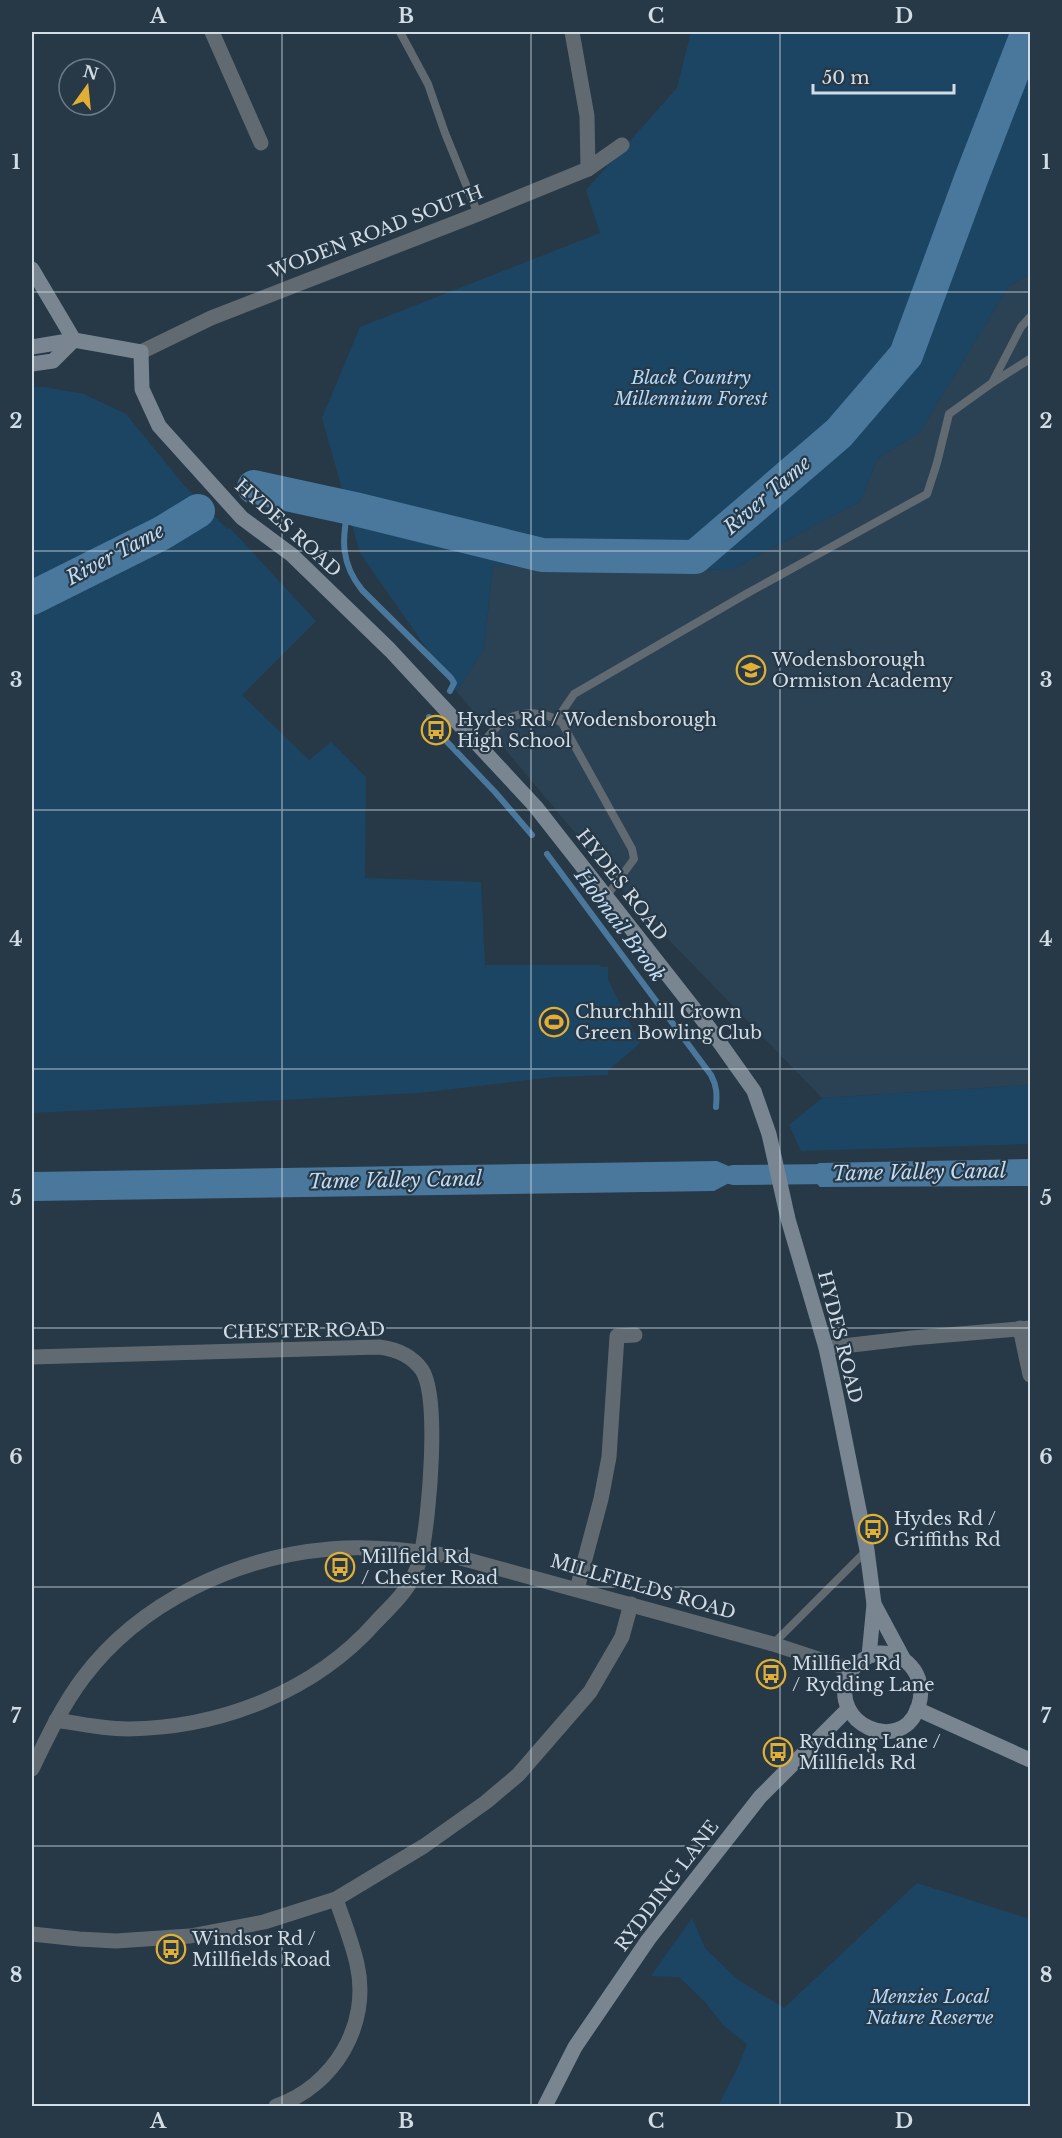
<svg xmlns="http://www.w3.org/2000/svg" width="1062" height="2138" font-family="'Libre Baskerville',serif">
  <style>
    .built { fill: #2b4255 }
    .green { fill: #1c4564 }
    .water { fill: #4a789d }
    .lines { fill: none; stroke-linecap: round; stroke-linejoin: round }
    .stream { stroke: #4a789d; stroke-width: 6 }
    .canal { stroke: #4a789d; stroke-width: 20 }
    .river { stroke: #4a789d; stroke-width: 34 }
    .lane { stroke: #616a71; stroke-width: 8 }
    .street { stroke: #616a71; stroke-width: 15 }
    .secondary { stroke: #798692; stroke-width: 15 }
    .grid { fill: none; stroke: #d2dce5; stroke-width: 1.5; stroke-opacity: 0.55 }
    .labels { text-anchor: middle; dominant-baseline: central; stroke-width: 4.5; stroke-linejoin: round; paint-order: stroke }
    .street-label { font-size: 18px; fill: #d2dce5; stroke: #273846 }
    .park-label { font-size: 18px; font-style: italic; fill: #b1d9fc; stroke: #273846 }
    .poi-label { font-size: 18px; fill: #d2dce5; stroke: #273846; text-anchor: start }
    .water-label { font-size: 20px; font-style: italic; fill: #c1dbf2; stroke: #273846 }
    .neatline { fill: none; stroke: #d2dce5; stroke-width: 2 }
    .grid-label { font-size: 20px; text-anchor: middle; font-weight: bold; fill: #d2dce5 }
  </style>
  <rect width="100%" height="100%" fill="#273846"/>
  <path class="built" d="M1030,274V1085L822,1098L639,909L457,692L484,648L493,566L731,570L861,501L877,459L920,432L1009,286Z"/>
  <g class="green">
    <path d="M691,32H1030V274L1009,286L920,432L877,459L861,501L731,570L493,566L484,648L457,692L360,553L322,418L360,327L600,233L586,190L677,88Z"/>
    <path d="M32,387H45L84,394L126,414L183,484L227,529L230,528L316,621L242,695L309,760L331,742L366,777L365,878L481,882L485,965H600L601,967H608V980L640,1043L608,1071V1075L554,1077L419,1093L32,1113Z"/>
    <path d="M1030,1085V1144L801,1151L789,1125L822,1098Z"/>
    <path d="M917,1883L1030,1919V2106H718L738,2067L747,2044L723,2025L706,2003L679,1977L651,1976L692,1918L705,1948L737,1979L784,2008Z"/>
  </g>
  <g class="water">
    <path d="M1030,1159V1186L820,1187L808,1174L819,1163Z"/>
    <path d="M717,1161L733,1168L750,1169L759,1174L750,1182H731L714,1191L32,1201V1172Z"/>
  </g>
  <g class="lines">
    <g class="stream">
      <path d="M349,507C341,539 341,564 362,590L451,678L454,683L450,691"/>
      <path d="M429,717V723L495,792L532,835"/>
      <path d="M547,854L711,1075C717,1086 717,1094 716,1107"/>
    </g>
    <path class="canal" d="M733,1175L833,1174"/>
    <g class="river">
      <path d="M254,487L355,509L542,555L695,557L839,433L906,355L971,179L1028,32"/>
      <path d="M32,598L162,533L198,511"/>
    </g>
    <g class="lane">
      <path d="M400,32L428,84L445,133L478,214"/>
      <path d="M993,381L1021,327L1030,317"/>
      <path d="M557,719L574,694L746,594L927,494L937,463L949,414L992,383L1030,359"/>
      <path d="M480,746C487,738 497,724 507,719C525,710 546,712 562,723L632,849L634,859L606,897"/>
      <path d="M773,1644L866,1551"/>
    </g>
    <g class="street">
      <path d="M212,32L261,143"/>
      <path d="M572,32L587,116L588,169"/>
      <path d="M141,352L211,318L478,214L588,169L622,145"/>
      <path d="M1020,1328L1030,1375"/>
      <path d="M826,1348L912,1338L1030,1328"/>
      <path d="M32,1357L379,1347C396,1349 412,1356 422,1370C440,1398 429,1516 422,1550C420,1561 415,1575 409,1584C401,1598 387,1610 376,1622C314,1692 220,1728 128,1729C103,1729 80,1724 56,1720"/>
      <path d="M577,1589L601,1499L609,1457L617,1336L635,1335"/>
      <path d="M32,1769C47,1738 62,1706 83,1678C140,1602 236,1557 330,1549C372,1545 415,1551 457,1557L773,1644L852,1670"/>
      <path d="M32,1934L79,1939L116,1941L190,1936L264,1922L336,1899L424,1846L486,1802L518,1775L590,1692L622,1637L631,1604"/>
      <path d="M276,2106C334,2086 371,2025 357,1964C352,1942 343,1920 336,1899"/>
    </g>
    <g class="secondary">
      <path d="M32,269L74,340"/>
      <path d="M32,347L74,340L141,352L142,389L159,426L242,518L292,555L390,650L535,806L710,1029L754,1091L769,1134L788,1219L826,1348L836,1395L867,1550L874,1604L869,1656"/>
      <path d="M32,364L53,361L74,340"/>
      <path d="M874,1604L903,1658"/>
      <path d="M879,1653C910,1652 929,1681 917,1710C899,1755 829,1723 848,1677C855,1663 864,1657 879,1653Z"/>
      <path d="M917,1709L1030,1760"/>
      <path d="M545,2106L575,2047L648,1940L760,1797L848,1709"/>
    </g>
  </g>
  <path class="grid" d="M282,32V2106M531,32V2106M780,32V2106M32,292H1030M32,551H1030M32,810H1030M32,1069H1030M32,1328H1030M32,1587H1030M32,1846H1030"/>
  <defs>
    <g id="school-ring" transform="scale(1.5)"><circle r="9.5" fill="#273846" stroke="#e1af34" stroke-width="1.5"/><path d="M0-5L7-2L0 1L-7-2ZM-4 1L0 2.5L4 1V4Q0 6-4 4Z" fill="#e1af34"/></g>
    <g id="bus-ring" transform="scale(1.5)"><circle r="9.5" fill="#273846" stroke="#e1af34" stroke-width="1.5"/><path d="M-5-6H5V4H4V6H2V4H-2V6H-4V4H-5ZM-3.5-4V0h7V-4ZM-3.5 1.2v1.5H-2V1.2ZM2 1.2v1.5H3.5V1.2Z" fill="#e1af34"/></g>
    <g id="stadium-ring" transform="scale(1.5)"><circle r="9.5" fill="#273846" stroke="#e1af34" stroke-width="1.5"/><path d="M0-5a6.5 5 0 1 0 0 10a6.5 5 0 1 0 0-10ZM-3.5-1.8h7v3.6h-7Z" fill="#e1af34"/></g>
  </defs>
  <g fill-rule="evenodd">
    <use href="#school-ring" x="751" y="670"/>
    <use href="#bus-ring" x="436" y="730"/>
    <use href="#stadium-ring" x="554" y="1022"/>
    <use href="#bus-ring" x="873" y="1529"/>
    <use href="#bus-ring" x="340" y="1567"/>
    <use href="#bus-ring" x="771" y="1674"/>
    <use href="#bus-ring" x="778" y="1752"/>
    <use href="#bus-ring" x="171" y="1949"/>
  </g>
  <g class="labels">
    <g class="street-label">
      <text transform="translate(376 232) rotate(-21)">WODEN ROAD SOUTH</text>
      <text transform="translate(288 528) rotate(42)">HYDES ROAD</text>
      <text transform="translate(622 885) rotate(52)">HYDES ROAD</text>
      <text transform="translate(304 1331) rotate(-1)">CHESTER ROAD</text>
      <text transform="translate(840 1337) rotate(76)">HYDES ROAD</text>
      <text transform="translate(643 1587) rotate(16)">MILLFIELDS ROAD</text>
      <text transform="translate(667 1886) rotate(-53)">RYDDING LANE</text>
    </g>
    <g class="park-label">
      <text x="691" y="378">Black Country<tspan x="691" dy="21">Millennium Forest</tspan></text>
      <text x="930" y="1997">Menzies Local<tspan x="930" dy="21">Nature Reserve</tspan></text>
    </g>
    <g class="poi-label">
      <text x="772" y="660">Wodensborough<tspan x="772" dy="21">Ormiston Academy</tspan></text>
      <text x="457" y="720">Hydes Rd / Wodensborough<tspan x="457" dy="21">High School</tspan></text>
      <text x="575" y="1012">Churchhill Crown<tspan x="575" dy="21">Green Bowling Club</tspan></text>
      <text x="894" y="1519">Hydes Rd /<tspan x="894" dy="21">Griffiths Rd</tspan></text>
      <text x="361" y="1557">Millfield Rd<tspan x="361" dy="21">/ Chester Road</tspan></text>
      <text x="792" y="1664">Millfield Rd<tspan x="792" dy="21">/ Rydding Lane</tspan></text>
      <text x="799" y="1742">Rydding Lane /<tspan x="799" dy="21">Millfields Rd</tspan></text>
      <text x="192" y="1939">Windsor Rd /<tspan x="192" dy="21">Millfields Road</tspan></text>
    </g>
    <g class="water-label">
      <text transform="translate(767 495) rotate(-41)">River Tame</text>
      <text transform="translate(115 554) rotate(-28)">River Tame</text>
      <text transform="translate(620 925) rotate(53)">Hobnail Brook</text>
      <text transform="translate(919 1172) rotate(-1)">Tame Valley Canal</text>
      <text transform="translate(395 1180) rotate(-1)">Tame Valley Canal</text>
    </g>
  </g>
  <rect width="1062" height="2138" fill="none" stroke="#273846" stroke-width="66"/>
  <g transform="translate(87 87) rotate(15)"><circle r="28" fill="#273846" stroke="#6b7a86" stroke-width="1.5"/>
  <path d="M0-4.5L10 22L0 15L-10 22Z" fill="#e1af34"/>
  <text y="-9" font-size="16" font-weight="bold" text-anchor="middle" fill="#d2dce5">N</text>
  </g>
  <path d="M813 84v9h141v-9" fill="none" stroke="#d2dce5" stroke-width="3"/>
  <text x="822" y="84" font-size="18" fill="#d2dce5" stroke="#273846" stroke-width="4.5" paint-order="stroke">50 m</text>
  <rect x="33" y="33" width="996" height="2072" class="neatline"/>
  <g class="grid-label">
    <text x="158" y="23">A</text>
    <text x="406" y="23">B</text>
    <text x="656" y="23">C</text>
    <text x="904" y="23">D</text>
    <text x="16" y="169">1</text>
    <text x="1046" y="169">1</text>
    <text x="16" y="428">2</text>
    <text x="1046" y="428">2</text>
    <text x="16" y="687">3</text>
    <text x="1046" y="687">3</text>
    <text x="16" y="946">4</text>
    <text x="1046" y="946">4</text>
    <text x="16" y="1205">5</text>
    <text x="1046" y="1205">5</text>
    <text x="16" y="1464">6</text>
    <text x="1046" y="1464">6</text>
    <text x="16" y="1723">7</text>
    <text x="1046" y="1723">7</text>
    <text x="16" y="1982">8</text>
    <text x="1046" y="1982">8</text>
    <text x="158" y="2128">A</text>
    <text x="406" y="2128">B</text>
    <text x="656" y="2128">C</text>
    <text x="904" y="2128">D</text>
  </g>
</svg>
